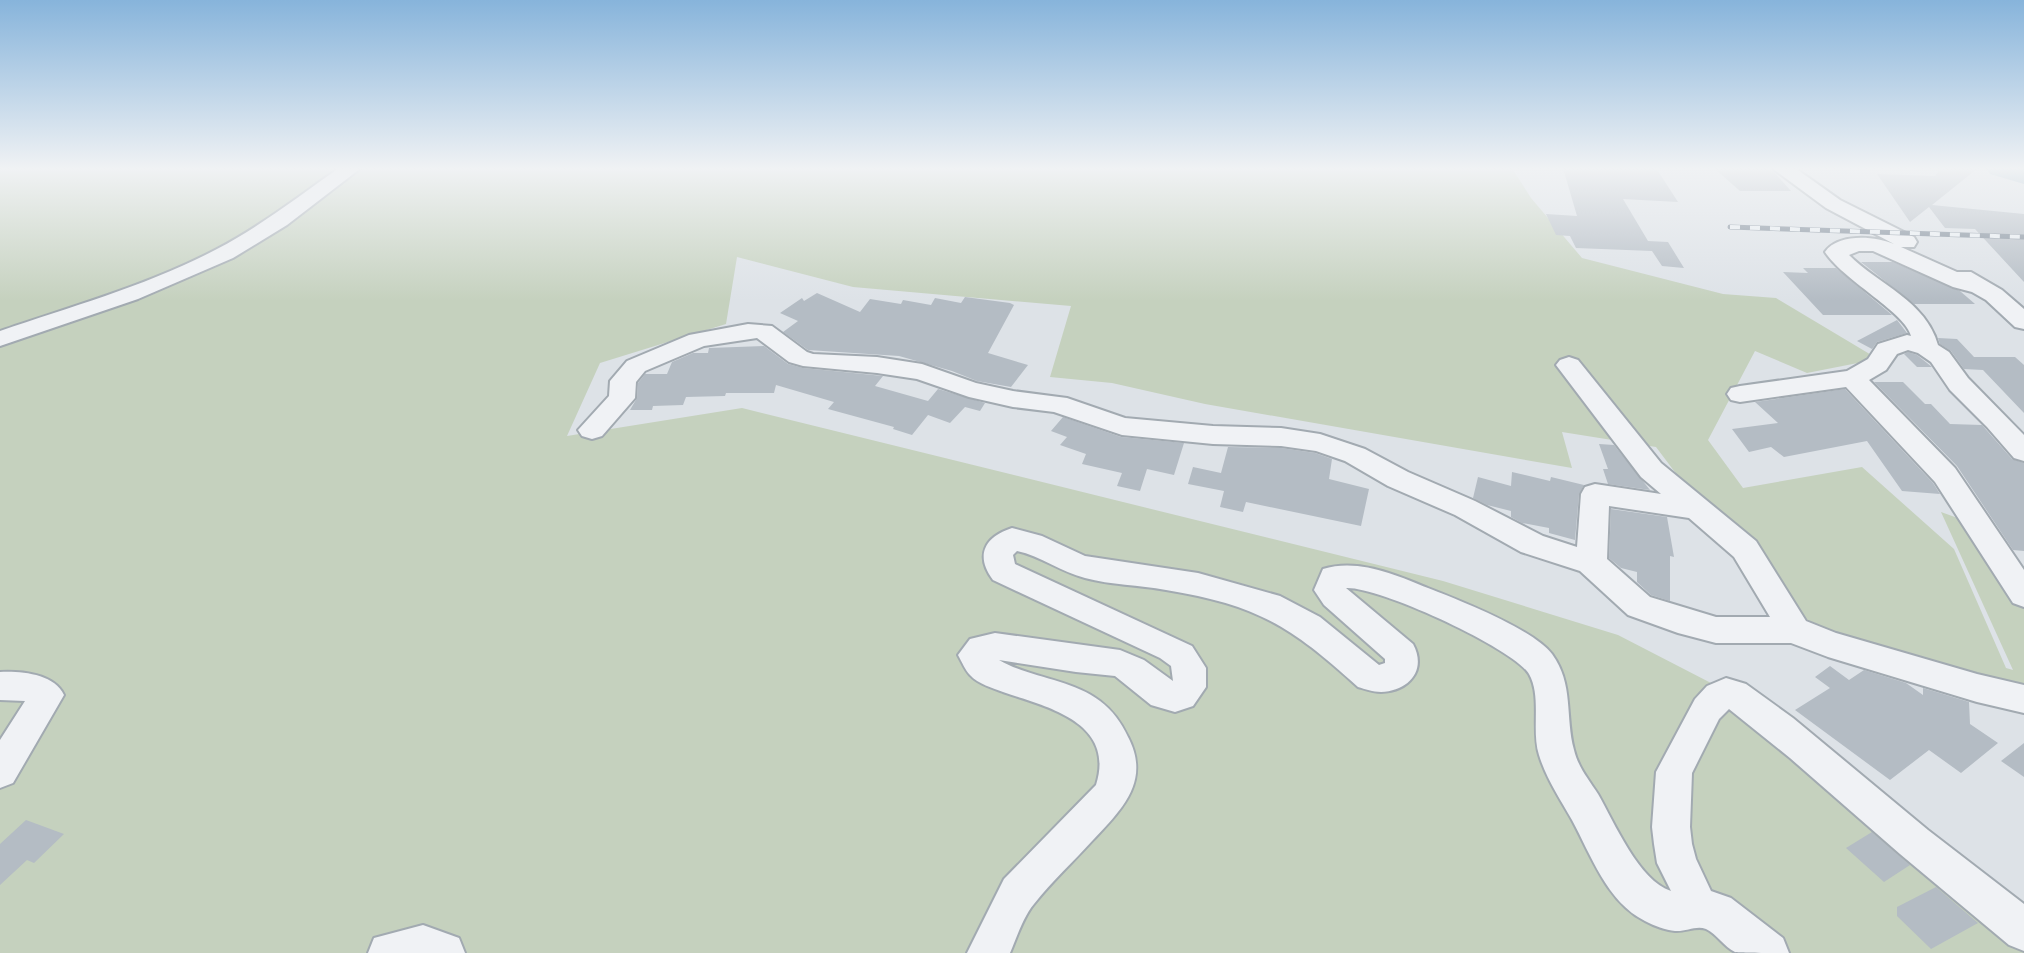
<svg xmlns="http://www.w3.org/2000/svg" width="2024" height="953" font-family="Arial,sans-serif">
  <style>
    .green { fill: #c5d1be }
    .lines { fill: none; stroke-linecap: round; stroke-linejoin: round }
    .river { fill: #97b5c8; fill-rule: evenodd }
    .building { fill: #b4bcc4 }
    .minor-casing { stroke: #a2aab1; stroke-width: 4 }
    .minor { fill: #f0f2f5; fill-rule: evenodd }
    .rail-casing { stroke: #768391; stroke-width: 5 }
    .rail { stroke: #ecf1f5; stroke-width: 4; stroke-dasharray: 10; stroke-linecap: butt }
  </style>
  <rect width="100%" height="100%" fill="#dde2e7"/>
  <path class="green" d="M0,168H1512L1531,198L1582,258L1723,294L1776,298L1878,359L1807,373L1755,351L1708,440L1743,488L1862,467L1954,549L2006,668L2013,670L1941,512L1977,525L2024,607V696L1794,630L1656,447L1562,432L1572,468L1205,404L1112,383L1050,377L1071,306L853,287L737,257L726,324L600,363L567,436L742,408L1443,581L1618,635L1742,699L2024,941V953H0Z"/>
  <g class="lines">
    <path class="river" d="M1986,168H2024V184L1990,174Z"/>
  </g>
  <g class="building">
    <path d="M1563,168H1656L1678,202L1623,199L1648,241L1668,242L1684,268L1662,266L1652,251L1576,248L1570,236L1556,235L1546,214L1577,216Z"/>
    <path d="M1714,168H1763L1774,172L1791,191H1740Z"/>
    <path d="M1941,168H1978L1932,205L2024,214V282L1975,229L1945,228L1929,207L1910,222L1877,174L1935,176Z"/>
    <path d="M1861,262H1893L1960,291L1975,304H1914Z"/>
    <path d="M1803,268H1836L1892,315H1823L1783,272L1808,273Z"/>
    <path d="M817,293L860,312L870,299L901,304L903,300L931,305L935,298L961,303L965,297L1010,303L1014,305L988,353L1028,365L1011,387L977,381L952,371L899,356L808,350L783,332L798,321L780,313L802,298L804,301Z"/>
    <path d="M1897,320L1907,333L1877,342L1872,349L1857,341Z"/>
    <path d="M1938,338L1957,339L1974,357H2015L2024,365V413L1983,370L1964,369L1951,351L1940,344Z"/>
    <path d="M764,346L788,364L803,368L883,376L875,386L928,401L938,389L985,403L980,411L965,407L950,423L928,415L912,435L893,429L894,427L828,409L834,402L776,385L774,393H726L725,396L686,397L683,405L653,406L652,410H630L637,398L638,383L645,374H667L672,362L693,353H708L709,348Z"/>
    <path d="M1908,352L1917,355L1932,367H1917L1904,354Z"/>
    <path d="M1874,382H1903L1925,404H1931L1950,424L1982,425L2012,459L2024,463V551L2013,550L1957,466Z"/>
    <path d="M1845,389L1933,483L1940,494L1902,491L1867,441L1784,457L1771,447L1749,452L1732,429L1778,423L1755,402Z"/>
    <path d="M1063,417L1121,437L1184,443L1174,475L1147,469L1140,491L1117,486L1122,473L1082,464L1086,454L1060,445L1067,437L1051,431Z"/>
    <path d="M1599,444L1614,445L1650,490L1608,484L1603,469H1608Z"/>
    <path d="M1228,447L1281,448L1315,453L1332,459L1329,479L1369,489L1361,526L1246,502L1243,512L1220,507L1224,491L1188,484L1193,467L1221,473Z"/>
    <path d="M1512,472L1550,481L1551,477L1584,485L1579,494L1575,540L1549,533V528L1522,523L1511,517V511L1487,505L1473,498L1478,477L1511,486Z"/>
    <path d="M1611,509L1667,517L1674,557L1670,556V601L1651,595L1637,582V572L1621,568L1609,558Z"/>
    <path d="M1830,666L1849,680L1864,670L1906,683L1923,695V688L1969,702L1970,724L1998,743L1961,773L1929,750L1890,780L1795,710L1830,688L1815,677Z"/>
    <path d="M2024,743V777L2001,761Z"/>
    <path d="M26,820L64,834L34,863L27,860L0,885V844Z"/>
    <path d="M1872,832L1910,865L1884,882L1846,848Z"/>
    <path d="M1936,887L1978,923L1931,949L1897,916V907Z"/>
  </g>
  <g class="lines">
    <g class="minor-casing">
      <g id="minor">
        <path d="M339,168H361L287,225L233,258L138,299L0,346V331C73,306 149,285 217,249C261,226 299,196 339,168Z"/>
        <path d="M1772,168H1795L1840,200L1914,237L1917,242L1914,247H1901L1957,272H1971L2002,290L2024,309V329L2015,327L1986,300L1972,292L1953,287L1873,251H1859L1849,255C1879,285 1926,301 1938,345L1949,352L1968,378L2024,435V461L2014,458L1987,427L1950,390L1931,362L1918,353L1908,350L1897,354L1886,370L1869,380L1955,468L2024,570V607L2013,603L1935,482L1846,387L1740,402L1731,400L1727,394L1731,388L1740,386L1847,371L1868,359L1878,344L1907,335L1911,336C1906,313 1843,280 1825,252C1838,233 1875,236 1894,244L1826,208Z"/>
        <path d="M748,324L772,326L807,352L813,354L877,357L922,364L976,383L1013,391L1067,398L1125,418L1213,426L1281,428L1320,434L1365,449L1408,472L1475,501L1543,536L1577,547L1581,494L1585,487L1595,484L1661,494L1641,477L1556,365L1560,360L1569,357L1578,360L1661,463L1756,541L1806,621L1836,633L1977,674L2024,685V713L1977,702L1828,657L1791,643H1716L1678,633L1628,615L1580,571L1521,552L1455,515L1388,486L1345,461L1316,451L1281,446L1213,444L1122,435L1054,412L1013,407L969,397L917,379L877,373L803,366L789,362L757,338L704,346L645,371L636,382L635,398L602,436L592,439L582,436L578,430L609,396L610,381L627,361L689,335ZM1609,506L1689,518L1734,557L1770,617H1716L1650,597L1607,559Z"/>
        <path d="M1012,528L1042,536L1085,556L1198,573L1280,596L1320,617L1379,665L1385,663V659L1324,605L1314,590L1323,569C1358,558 1396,575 1428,588C1459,600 1533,629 1552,654C1574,684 1565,717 1574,750C1578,767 1589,780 1598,794C1614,822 1639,881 1671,891L1657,863L1654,844L1652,827L1656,772L1695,699L1707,686L1726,678L1746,684L1793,718L1928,830L2024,904V951L2009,945L1900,854L1790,758L1729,709L1719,719L1692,773L1690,827L1692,844L1696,859L1711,891L1731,898L1783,938L1789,953C1777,953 1744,953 1735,952C1724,947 1717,934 1706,929C1696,925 1686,932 1675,931C1666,930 1654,926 1645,921C1607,902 1591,855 1572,820C1560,799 1546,778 1539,755C1531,730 1542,697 1529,674C1513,648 1378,586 1346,588L1413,644C1427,670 1409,691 1381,692C1373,692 1365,689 1358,687C1291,626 1257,605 1166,590C1139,585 1111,585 1085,578C1061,572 1041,556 1017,551L1013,555L1015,564L1192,646L1206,668V687L1193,706L1175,712L1151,705L1115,676L1076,672L999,660C1030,678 1071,679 1100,701C1113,711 1121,722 1128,737C1151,781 1122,809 1093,840C1074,861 1052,881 1034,904C1023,917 1017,937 1010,953H967L1004,879L1096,785C1116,722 1047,707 1003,692C993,688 978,684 970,675C965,670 962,662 958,655L970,639L995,633L1120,650L1144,660L1173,681L1171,666L1160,658L993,580C975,556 984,537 1012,528Z"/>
        <path d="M0,672C22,671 54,674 64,695L13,783L0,788V740L25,701L0,700Z"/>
        <path d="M423,925L459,938L465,953H368L374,938Z"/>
      </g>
    </g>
    <use href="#minor" class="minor"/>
    <g class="rail-casing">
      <path id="rail" d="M1730,227L2024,237"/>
    </g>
    <use href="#rail" class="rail"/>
  </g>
  <linearGradient id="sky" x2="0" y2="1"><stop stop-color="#87b4db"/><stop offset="0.56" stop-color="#f0f2f4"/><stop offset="1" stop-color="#f0f2f4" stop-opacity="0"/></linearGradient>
  <rect width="2024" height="301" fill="url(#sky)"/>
</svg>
